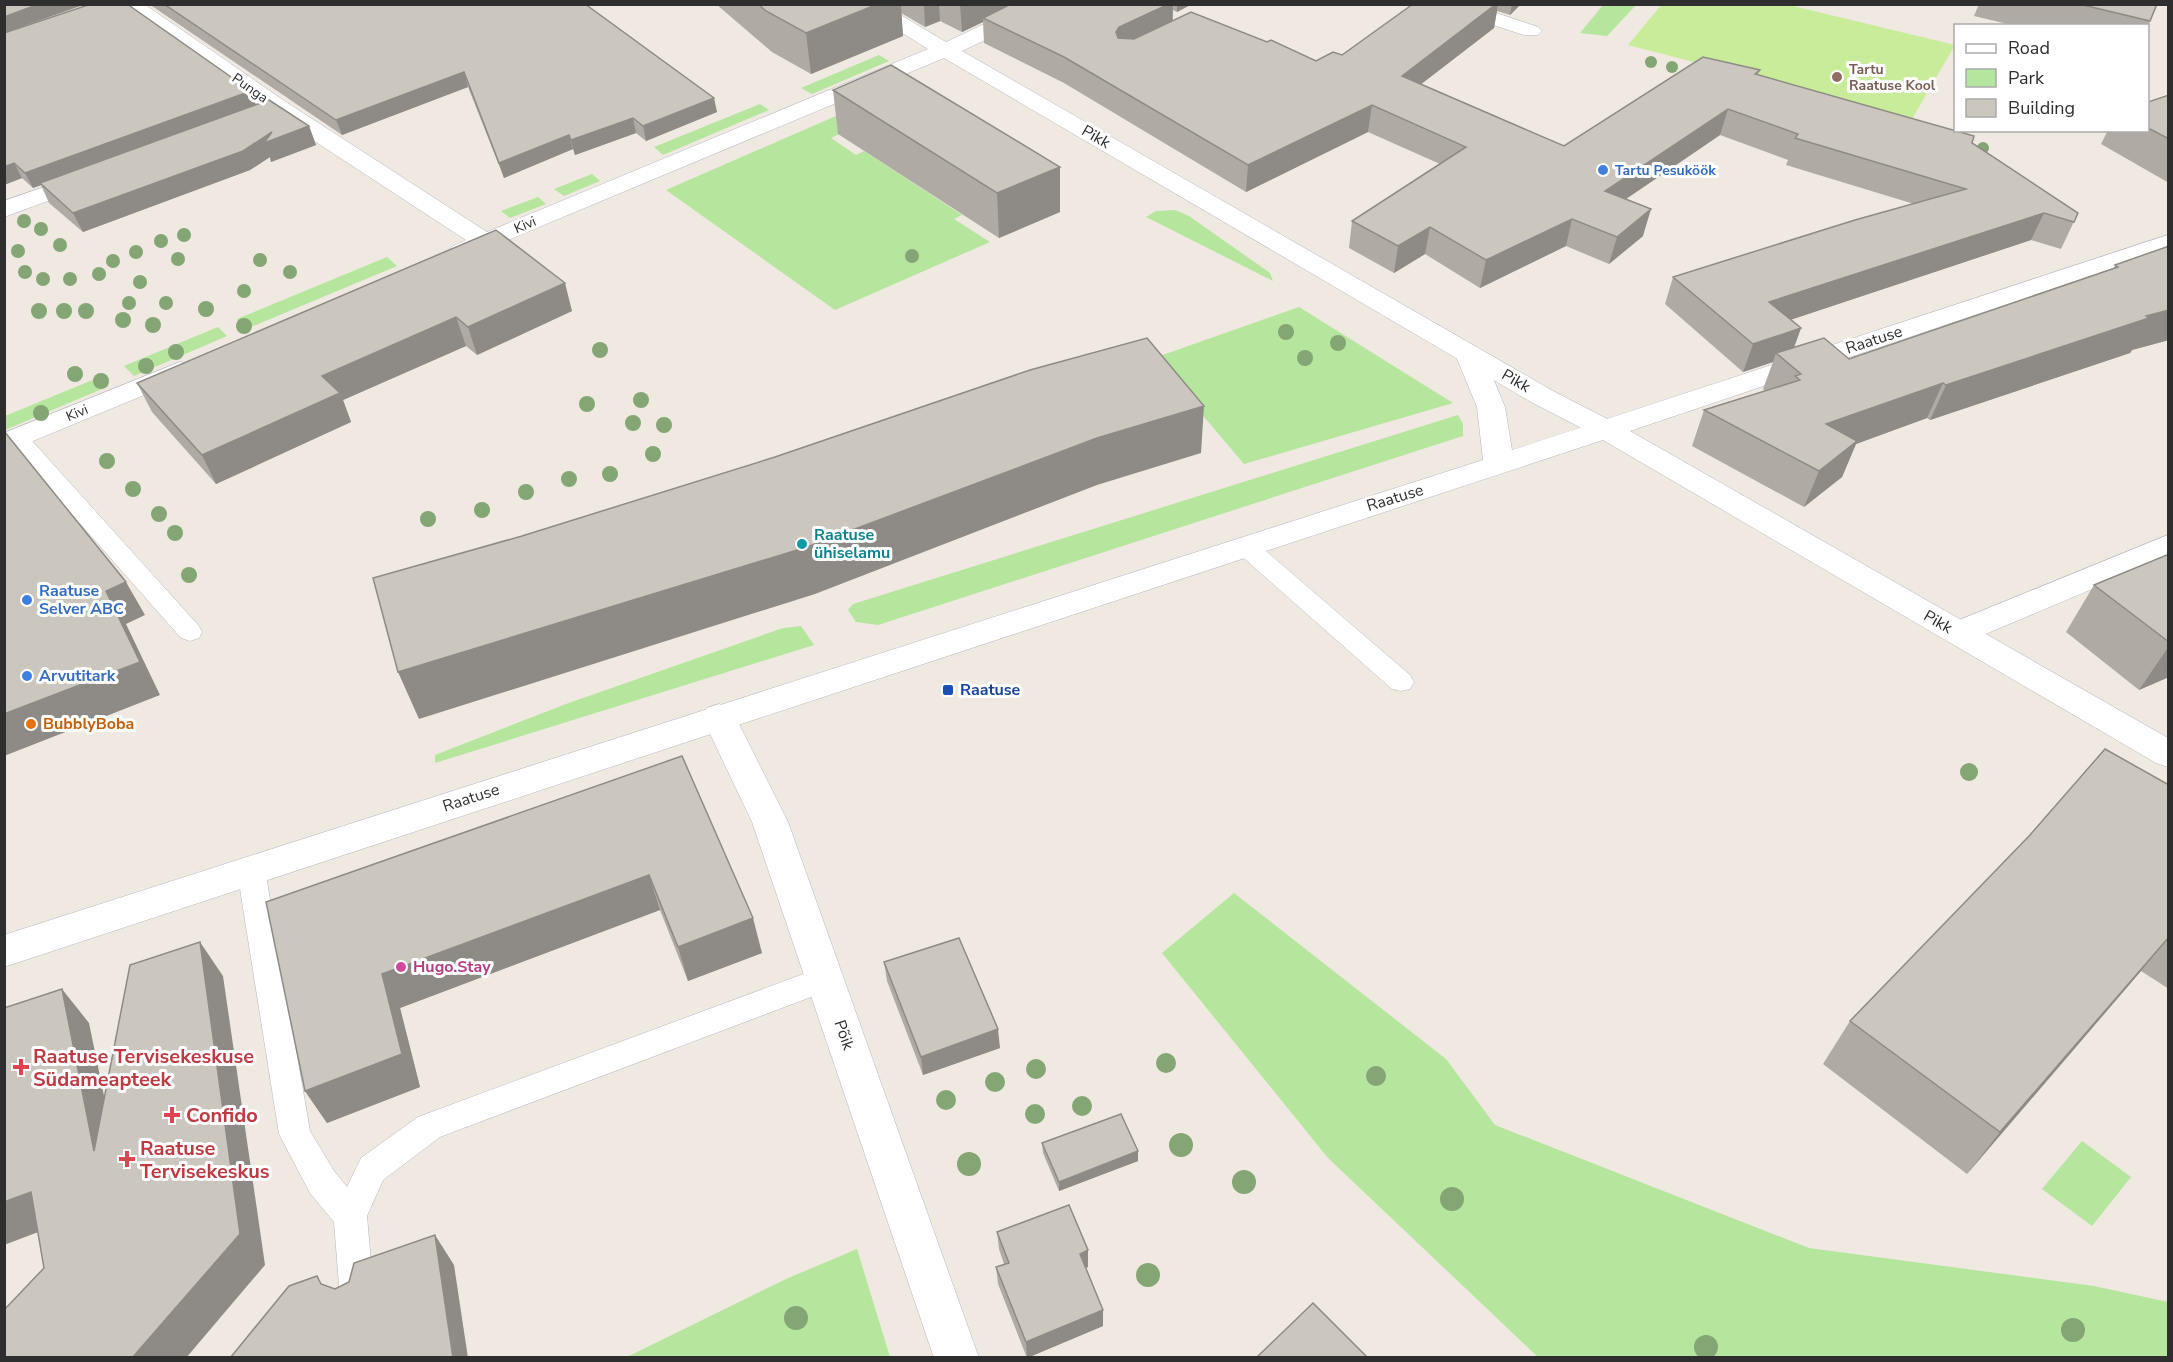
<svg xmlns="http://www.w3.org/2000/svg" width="2173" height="1362" font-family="'Nunito Sans',sans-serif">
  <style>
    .green { fill: #b6e59e }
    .pitch { fill: #c9ec9a }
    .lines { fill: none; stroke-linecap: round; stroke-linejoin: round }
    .lane-casing { stroke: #b4b7c1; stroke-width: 1 }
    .street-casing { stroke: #b4b7c1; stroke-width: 1 }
    .secondary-casing { stroke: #b4b7c1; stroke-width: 1 }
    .lane { fill: #fff; fill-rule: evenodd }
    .street { fill: #fff; fill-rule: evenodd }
    .secondary { fill: #fff; fill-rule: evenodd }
    .tree { fill: #84a574 }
    .wall { fill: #afaba4 }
    .shaded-wall { fill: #8e8b86 }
    .building { fill: #cbc7bf; stroke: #8e8b86; stroke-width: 1.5 }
    .education-dot { fill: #8d6e63; stroke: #fff; stroke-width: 2 }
    .shop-dot { fill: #3f7fe0; stroke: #fff; stroke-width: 2 }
    .culture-dot { fill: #0f9aa8; stroke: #fff; stroke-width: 2 }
    .transit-dot { fill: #1a4fb4; stroke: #fff; stroke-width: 2 }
    .food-dot { fill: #e8710a; stroke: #fff; stroke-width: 2 }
    .hotel-dot { fill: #d1479c; stroke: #fff; stroke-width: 2 }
    .health-dot { fill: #e0444e; stroke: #fff; stroke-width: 2 }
    .labels { text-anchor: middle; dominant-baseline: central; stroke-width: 6; stroke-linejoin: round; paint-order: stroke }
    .far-education-label { font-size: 14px; font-weight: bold; fill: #785e54; stroke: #fff; text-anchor: start }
    .far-street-label { font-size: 14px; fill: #2e2e2e; stroke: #fff }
    .far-shop-label { font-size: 14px; font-weight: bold; fill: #366cbe; stroke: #fff; text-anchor: start }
    .street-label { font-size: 16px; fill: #2e2e2e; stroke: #fff }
    .culture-label { font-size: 16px; font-weight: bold; fill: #0d838f; stroke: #fff; text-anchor: start }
    .shop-label { font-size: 16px; font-weight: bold; fill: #366cbe; stroke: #fff; text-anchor: start }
    .transit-label { font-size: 16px; font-weight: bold; fill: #164399; stroke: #fff; text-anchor: start }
    .food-label { font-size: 16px; font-weight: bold; fill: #c56008; stroke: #fff; text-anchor: start }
    .hotel-label { font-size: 16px; font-weight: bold; fill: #b23c85; stroke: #fff; text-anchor: start }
    .near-health-label { font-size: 20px; font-weight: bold; fill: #be3a42; stroke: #fff; text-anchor: start }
  </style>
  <rect width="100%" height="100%" fill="#efe9e1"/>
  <g class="green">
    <path d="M1603,5H1636L1607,36L1580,33Z"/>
    <path d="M879,55L889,61L812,94L801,88Z"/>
    <path d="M877,98L895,108L831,138L856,155L864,151L962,215L954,219L990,242L835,310L666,190Z"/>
    <path d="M760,104L769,110L663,155L654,147Z"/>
    <path d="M592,174L600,181L564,196L554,189Z"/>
    <path d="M538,197L546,204L510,218L501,211Z"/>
    <path d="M1175,210L1189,216L1270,273L1273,281L1146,217L1156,211Z"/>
    <path d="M387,257L397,266L246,329L237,319Z"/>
    <path d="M1299,307L1453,403L1244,464L1154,358Z"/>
    <path d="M218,327L227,336L134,376L124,366Z"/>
    <path d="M100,377L109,386L5,430V416Z"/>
    <path d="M1458,415L1463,424V436L878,625L856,622L848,610L853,604Z"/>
    <path d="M801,626L814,645L435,763V755L566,704L783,628Z"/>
    <path d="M1234,893L1446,1059L1495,1125L1809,1248L2094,1286L2168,1302V1357H1538L1328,1158L1162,953Z"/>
    <path d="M2082,1141L2131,1177L2092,1226L2042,1189Z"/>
    <path d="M857,1249L890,1357H627L786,1279Z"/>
  </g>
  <path class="pitch" d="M1662,4L1789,5L1955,45L1912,119L1628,45Z"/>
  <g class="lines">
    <g class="lane-casing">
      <g id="lane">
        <path d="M17,431L25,433L199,626L202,632L199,638L190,641L181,638L9,443L6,438L9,433Z"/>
        <path d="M1245,538L1253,540L1410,675L1414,682L1410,689L1401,691L1392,689L1237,552L1233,546L1237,540Z"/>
        <path d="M251,859L261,862L265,870L310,1131L334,1171L347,1187L361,1158L418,1117L825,966L835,970L840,979L835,988L440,1137L383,1180L367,1216L374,1297L369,1309L357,1314L345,1309L340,1297L334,1222L310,1193L279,1134L237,870L241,862Z"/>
      </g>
    </g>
    <g class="street-casing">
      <g id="street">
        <path d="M120,4H144L286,102L487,232L928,49L856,4H882L946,42L1027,4H1055L1052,8L962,51L1553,391L1615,423L1619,429L1615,435L1605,438L1595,435L1533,403L944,58L460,260L451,257L447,252L451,247L466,240L276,116L248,126L240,124L237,119L240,114L261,106Z"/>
        <path d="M1437,4H1470L1538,27L1542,31L1538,35H1524L1440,8Z"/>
        <path d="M87,172L95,174L99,179L95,184L4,217V201Z"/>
        <path d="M180,362L190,364L194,370L190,376L4,453V433Z"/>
        <path d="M2168,535V557L1969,641L1958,644L1947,641L1942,633L1947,625Z"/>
        <path d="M719,704L731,708L788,822L979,1358H934L752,822L702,717L707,708Z"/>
      </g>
    </g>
    <g class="secondary-casing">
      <path id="secondary" d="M2168,235V250L1630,431L2168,738V767L2156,763L1603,440L4,967V935L1483,460L1477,407L1455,354L1459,348L1469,346L1479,348L1483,354L1505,407L1512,450Z"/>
    </g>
    <use href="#lane" class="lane"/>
    <use href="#street" class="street"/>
    <use href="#secondary" class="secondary"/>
  </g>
  <g class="tree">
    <circle cx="1651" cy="62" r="6"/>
    <circle cx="1672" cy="67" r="6"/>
    <circle cx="1983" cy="148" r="6"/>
    <circle cx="24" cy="221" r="7"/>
    <circle cx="41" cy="229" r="7"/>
    <circle cx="184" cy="235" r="7"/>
    <circle cx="161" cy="241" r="7"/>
    <circle cx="60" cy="245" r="7"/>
    <circle cx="18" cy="251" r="7"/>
    <circle cx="136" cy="252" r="7"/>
    <circle cx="912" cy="256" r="7"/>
    <circle cx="178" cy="259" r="7"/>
    <circle cx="260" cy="260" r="7"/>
    <circle cx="113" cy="261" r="7"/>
    <circle cx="25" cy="272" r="7"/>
    <circle cx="290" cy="272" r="7"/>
    <circle cx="99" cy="274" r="7"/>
    <circle cx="43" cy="279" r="7"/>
    <circle cx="70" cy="279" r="7"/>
    <circle cx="140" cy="282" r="7"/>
    <circle cx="244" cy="291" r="7"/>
    <circle cx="129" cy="303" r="7"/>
    <circle cx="166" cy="303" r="7"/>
    <circle cx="206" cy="309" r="8"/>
    <circle cx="39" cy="311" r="8"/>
    <circle cx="64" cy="311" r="8"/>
    <circle cx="86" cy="311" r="8"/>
    <circle cx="123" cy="320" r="8"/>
    <circle cx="153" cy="325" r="8"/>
    <circle cx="244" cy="326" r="8"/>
    <circle cx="1286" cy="332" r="8"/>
    <circle cx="1338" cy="343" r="8"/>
    <circle cx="600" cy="350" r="8"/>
    <circle cx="176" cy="352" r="8"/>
    <circle cx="1305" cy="358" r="8"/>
    <circle cx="146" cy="366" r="8"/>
    <circle cx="75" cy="374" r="8"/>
    <circle cx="101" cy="381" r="8"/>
    <circle cx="641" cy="400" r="8"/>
    <circle cx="587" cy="404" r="8"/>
    <circle cx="41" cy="413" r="8"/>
    <circle cx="633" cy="423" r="8"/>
    <circle cx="664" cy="425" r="8"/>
    <circle cx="653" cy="454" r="8"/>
    <circle cx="107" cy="461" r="8"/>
    <circle cx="610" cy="474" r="8"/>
    <circle cx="569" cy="479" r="8"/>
    <circle cx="133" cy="489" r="8"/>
    <circle cx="526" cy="492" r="8"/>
    <circle cx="482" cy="510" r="8"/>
    <circle cx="159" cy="514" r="8"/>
    <circle cx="428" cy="519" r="8"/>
    <circle cx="175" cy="533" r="8"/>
    <circle cx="189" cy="575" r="8"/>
    <circle cx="1969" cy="772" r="9"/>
    <circle cx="1166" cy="1063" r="10"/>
    <circle cx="1036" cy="1069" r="10"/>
    <circle cx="1376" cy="1076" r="10"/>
    <circle cx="995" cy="1082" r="10"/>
    <circle cx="946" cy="1100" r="10"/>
    <circle cx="1082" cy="1106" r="10"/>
    <circle cx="1035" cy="1114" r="10"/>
    <circle cx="1181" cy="1145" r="12"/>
    <circle cx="969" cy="1164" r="12"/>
    <circle cx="1244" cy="1182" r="12"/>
    <circle cx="1452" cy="1199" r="12"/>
    <circle cx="1148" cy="1275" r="12"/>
    <circle cx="796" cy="1318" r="12"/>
    <circle cx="2073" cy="1330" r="12"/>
    <circle cx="1706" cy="1347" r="12"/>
  </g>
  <g class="wall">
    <path d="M149,4H585L717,112L646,141L636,133L575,155L573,149L504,178L468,87L342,135Z"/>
    <path d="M716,4H1192L1177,12L1173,10V21L1316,61L1342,55L1412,6L1411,4H1521L1510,15L1497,11L1494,28L1421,84L1564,146L1760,70L1758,75L1972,143L2078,213L2061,249L2031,240L1790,320L1801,328L1794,347L1849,359L2114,268L2115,265L2169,246V340L2132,350L2130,353L1930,420L1927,418L1856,444L1842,477L1804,507L1692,446L1704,410L1765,391L1763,389L1773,362L1743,372L1665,304L1673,277L1914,204L1786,165L1788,160L1720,135L1626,199L1643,236L1609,264L1566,246L1480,288L1425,254L1394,273L1349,248L1352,221L1440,164L1368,132L1246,192L1064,83L984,43L983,22L962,32L940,21L925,27L901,13L903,36L811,74L772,52Z"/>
    <path d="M1979,4H2157L2148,26H2016L1974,16Z"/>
    <path d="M4,33L256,104L309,126L316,145L271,162L270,157L250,170L83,232L49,203L41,185L33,188L22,178L4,185Z"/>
    <path d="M833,90L1060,212L999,238L838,134Z"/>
    <path d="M2169,95V183L2101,144L2108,130H2148V102Z"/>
    <path d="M496,230L572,311L477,355L466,346L343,400L351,422L216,484L152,412L137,383Z"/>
    <path d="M2169,554V677L2139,690L2066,632L2094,585Z"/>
    <path d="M682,756L762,953L688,981L660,910L400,1008L420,1087L327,1123L305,1091Z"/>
    <path d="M2169,785V989L2141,971L1967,1174L1823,1064L1850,1021Z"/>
    <path d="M884,962L1000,1048L923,1075L887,981Z"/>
    <path d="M1042,1143L1138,1161L1059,1191L1043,1153Z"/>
    <path d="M997,1232L1088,1267L1086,1268L1103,1326L1027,1358L998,1284L996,1267L1004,1264L999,1249Z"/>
  </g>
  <g class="shaded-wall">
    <path d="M39,4H86L4,33V17Z"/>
    <path d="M878,4H901L903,36L811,74L806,33Z"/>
    <path d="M924,4H939L940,21L925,27Z"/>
    <path d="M960,4H1021L983,18V22L962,32Z"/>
    <path d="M1169,4H1173L1172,28L1116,58V32L1119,27Z"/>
    <path d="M1177,4H1192L1177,12Z"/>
    <path d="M1496,4H1498L1494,28L1398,102L1402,76Z"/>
    <path d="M1512,4H1521L1510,15Z"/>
    <path d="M464,72L468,87L342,135L336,120Z"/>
    <path d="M251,91L256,105L40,183L41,185L33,188L25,173Z"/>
    <path d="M714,98L717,112L646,141L643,126Z"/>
    <path d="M1372,105L1368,132L1246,192L1248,165Z"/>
    <path d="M1728,109L1720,135L1598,218L1605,191Z"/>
    <path d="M633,118L636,133L575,155L571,140Z"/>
    <path d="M309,126L316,145L271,162L270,157L250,170L83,232L73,213L272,132Z"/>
    <path d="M569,135L573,149L504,178L499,163Z"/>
    <path d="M14,163L22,178L4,185V167Z"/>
    <path d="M1060,167V212L999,238L997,193Z"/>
    <path d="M1651,209L1643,236L1609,264L1617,237Z"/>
    <path d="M2044,213L2031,240L1760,330L1769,302Z"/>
    <path d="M1572,219L1566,246L1480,288L1486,260Z"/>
    <path d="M1430,227L1425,254L1394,273L1398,246Z"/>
    <path d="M565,283L572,311L477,355L468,327Z"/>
    <path d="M2169,310V340L2132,350L2130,353L1930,420L1946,385L2146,316Z"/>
    <path d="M456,317L466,346L343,400L351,422L216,484L202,455L322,376Z"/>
    <path d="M1801,328L1791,356L1776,353L1773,362L1743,372L1753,344Z"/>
    <path d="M1943,383L1927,418L1856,444L1842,477L1804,507L1819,471L1826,424Z"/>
    <path d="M1204,406L1201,453L1097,485L815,594L419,719L398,672L1097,438Z"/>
    <path d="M126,582L145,615L126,624L160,695L4,756V714L106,591Z"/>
    <path d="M2169,646V677L2139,690Z"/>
    <path d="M649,875L660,910L400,1008L420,1087L327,1123L305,1091L382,974Z"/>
    <path d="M753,918L762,953L688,981L678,947Z"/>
    <path d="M2169,937L2141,971L1967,1174L2000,1132Z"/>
    <path d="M200,942L223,976L265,1265L186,1358H132Z"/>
    <path d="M62,989L89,1023L122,1183L94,1151Z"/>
    <path d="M998,1029L1000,1048L923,1075L921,1057Z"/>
    <path d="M1138,1151V1161L1059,1191V1182Z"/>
    <path d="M31,1192L62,1223L4,1245V1202Z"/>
    <path d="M435,1235L454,1265L468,1358H453Z"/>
    <path d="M1088,1250V1267L1080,1270V1254Z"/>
    <path d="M1103,1310V1326L1027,1358L1026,1342Z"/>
  </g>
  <g class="building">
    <path d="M4,4H39L4,17Z"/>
    <path d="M91,4H127L251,91L25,173L14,163L4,167V33Z"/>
    <path d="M164,4H585L714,98L643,126L633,118L571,140L569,135L499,163L464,72L336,120Z"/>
    <path d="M758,4H878L806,33L766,11Z"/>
    <path d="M1011,4H1169L1119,27L1116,32L1118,38L1134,39L1191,12L1267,42L1271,40L1316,61L1333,52L1342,55L1413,4H1496L1402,76L1564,146L1703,57L1760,70L1755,74L1974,136L1972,143L2078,213L2074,222L2044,213L1769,302L1801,328L1753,344L1673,277L1855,220L1966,189L1795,138L1798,134L1728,109L1605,191L1651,209L1617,237L1572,219L1486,260L1430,227L1398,246L1352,221L1466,147L1372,105L1248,165L1064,57L983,18Z"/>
    <path d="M2079,4H2157L2150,21Z"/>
    <path d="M891,65L1060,167L997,193L833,90Z"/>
    <path d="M2169,95V139L2148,128V102Z"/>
    <path d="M269,100L309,126L264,143L272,132L243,151L73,213L40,183Z"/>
    <path d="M496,230L565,283L468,327L456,317L322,376L340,393L202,455L137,383Z"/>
    <path d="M2169,246V310L2146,316L2149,318L1946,385L1943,383L1826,424L1857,441L1819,471L1704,410L1800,380L1795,376L1801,374L1776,353L1824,338L1849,359L2118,267L2115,265Z"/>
    <path d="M1147,338L1204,406L1097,438L807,547L398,672L373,578L522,536L775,457L1030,370Z"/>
    <path d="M4,431L126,582L106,591L140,662L4,714Z"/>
    <path d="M2169,554V642L2094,585Z"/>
    <path d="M2105,749L2169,785V937L2000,1132L1850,1021L2030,835Z"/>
    <path d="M682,756L753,918L678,947L649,875L382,974L402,1054L305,1091L266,902Z"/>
    <path d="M959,938L998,1029L921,1057L884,962Z"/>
    <path d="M200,942L240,1234L132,1358H4V1310L44,1268L31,1192L4,1202V1008L62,989L94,1151L130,965Z"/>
    <path d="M1121,1114L1138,1151L1059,1182L1042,1143Z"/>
    <path d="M1069,1205L1088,1250L1080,1254L1103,1310L1026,1342L996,1267L1009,1263L997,1232Z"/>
    <path d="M435,1235L453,1358H230L289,1286L317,1276L321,1284L335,1289L349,1282L354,1263Z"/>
    <path d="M1313,1303L1368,1358H1256Z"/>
  </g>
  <circle class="education-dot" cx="1837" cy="77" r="6"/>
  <g class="shop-dot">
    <circle cx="1603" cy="170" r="6"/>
    <circle cx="27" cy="600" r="6"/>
    <circle cx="27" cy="676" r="6"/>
  </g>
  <circle class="culture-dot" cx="802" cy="544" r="6"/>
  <rect class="transit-dot" x="942" y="684" width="12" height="12" rx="3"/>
  <circle class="food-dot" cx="31" cy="724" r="6"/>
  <circle class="hotel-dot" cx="401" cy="967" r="6"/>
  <g class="health-dot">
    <path d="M18 1058h6v6h6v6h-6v6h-6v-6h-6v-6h6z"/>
    <path d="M169 1106h6v6h6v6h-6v6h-6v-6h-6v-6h6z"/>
    <path d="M124 1150h6v6h6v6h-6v6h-6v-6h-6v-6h6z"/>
  </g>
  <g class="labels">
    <g class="far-education-label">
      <text x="1849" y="69">Tartu<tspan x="1849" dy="16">Raatuse Kool</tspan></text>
    </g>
    <g class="far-street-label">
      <text transform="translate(250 88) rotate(35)">Punga</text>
      <text transform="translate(525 225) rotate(-23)">Kivi</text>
      <text transform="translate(77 413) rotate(-23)">Kivi</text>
    </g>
    <g class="far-shop-label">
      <text x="1615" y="170">Tartu Pesuköök</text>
    </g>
    <g class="street-label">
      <text transform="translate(1096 137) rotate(30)">Pikk</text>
      <text transform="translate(1874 340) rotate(-18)">Raatuse</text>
      <text transform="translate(1516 381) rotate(30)">Pikk</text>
      <text transform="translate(1395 498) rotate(-17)">Raatuse</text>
      <text transform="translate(1938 622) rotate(30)">Pikk</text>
      <text transform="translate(471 798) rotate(-18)">Raatuse</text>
      <text transform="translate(844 1035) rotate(71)">Põik</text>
    </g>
    <g class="culture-label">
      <text x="814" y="535">Raatuse<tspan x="814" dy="18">ühiselamu</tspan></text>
    </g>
    <g class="shop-label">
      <text x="39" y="591">Raatuse<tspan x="39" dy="18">Selver ABC</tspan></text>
      <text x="39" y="676">Arvutitark</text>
    </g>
    <g class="transit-label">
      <text x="960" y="690">Raatuse</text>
    </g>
    <g class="food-label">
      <text x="43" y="724">BubblyBoba</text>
    </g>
    <g class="hotel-label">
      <text x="413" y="967">Hugo.Stay</text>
    </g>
    <g class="near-health-label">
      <text x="33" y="1056">Raatuse Tervisekeskuse<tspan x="33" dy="23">Südameapteek</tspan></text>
      <text x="186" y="1115">Confido</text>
      <text x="140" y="1148">Raatuse<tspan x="140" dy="23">Tervisekeskus</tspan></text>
    </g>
  </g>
  <rect width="2173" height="1362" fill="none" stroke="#2e2e2e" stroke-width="12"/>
  <rect x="1954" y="24" width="195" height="108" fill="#ffffff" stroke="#ababab" stroke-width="1.5"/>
  <rect x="1966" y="44" width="30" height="9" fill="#ffffff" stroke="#ababab" stroke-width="1.5"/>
  <text x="2008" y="54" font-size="18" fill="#2e2e2e">Road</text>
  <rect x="1966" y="69" width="30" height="18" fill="#b6e59e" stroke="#ababab" stroke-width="1.5"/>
  <text x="2008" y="84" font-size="18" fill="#2e2e2e">Park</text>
  <rect x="1966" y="99" width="30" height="18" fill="#cbc7bf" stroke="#ababab" stroke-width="1.5"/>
  <text x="2008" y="114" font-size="18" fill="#2e2e2e">Building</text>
</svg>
